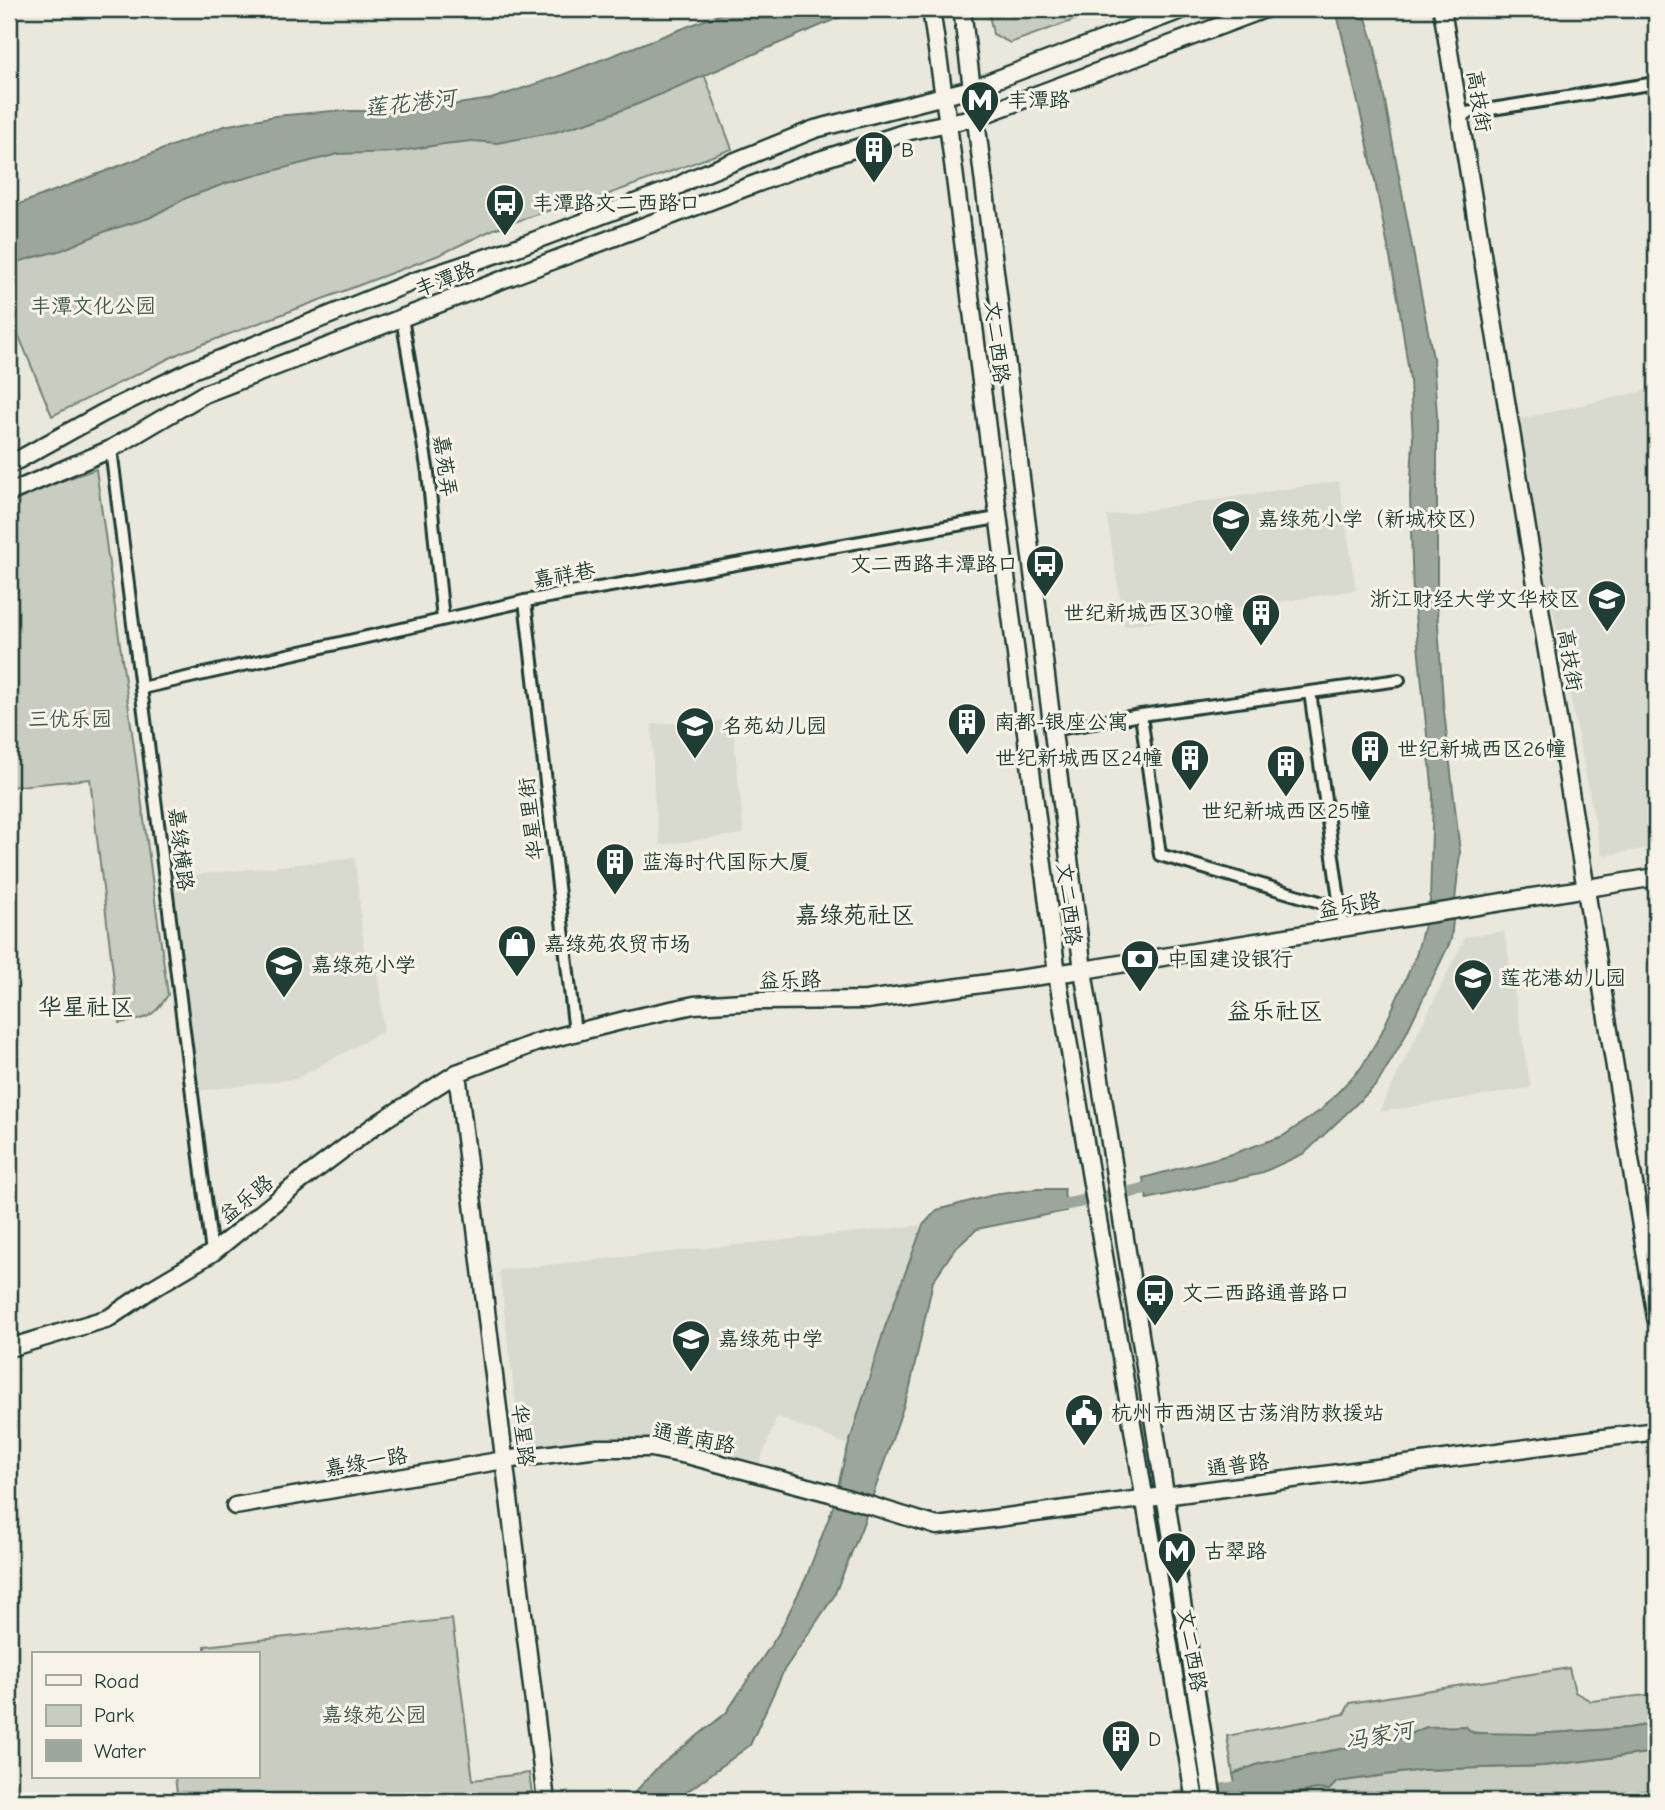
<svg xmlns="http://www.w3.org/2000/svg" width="1665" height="1810" font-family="'Comic Neue','LXGW WenKai TC',sans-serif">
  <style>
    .built { fill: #d9dacf }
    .green { fill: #c8ccc1; stroke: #74847a; stroke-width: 2 }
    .water { fill: #9ca69c; stroke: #6a7c72; stroke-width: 2 }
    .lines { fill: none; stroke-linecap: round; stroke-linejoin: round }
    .canal { stroke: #9ca69c; stroke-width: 12 }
    .street-casing { stroke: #1f3d34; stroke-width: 16 }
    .secondary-casing { stroke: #1f3d34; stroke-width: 21 }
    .street { stroke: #f7f3e8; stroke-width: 10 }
    .secondary { stroke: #f7f3e8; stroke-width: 16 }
    .labels { text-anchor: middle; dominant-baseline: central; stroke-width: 6; stroke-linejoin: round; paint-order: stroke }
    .poi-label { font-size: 21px; fill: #1f3d34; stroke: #f7f3e8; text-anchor: start }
    .street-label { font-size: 21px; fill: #1f3d34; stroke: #f7f3e8 }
    .park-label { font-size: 21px; fill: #415a50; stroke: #f7f3e8 }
    .water-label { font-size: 23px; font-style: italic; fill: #445c53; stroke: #f7f3e8 }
    .quarter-label { font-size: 24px; fill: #1f3d34; stroke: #f7f3e8 }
  </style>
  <rect width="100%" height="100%" fill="#eae8dd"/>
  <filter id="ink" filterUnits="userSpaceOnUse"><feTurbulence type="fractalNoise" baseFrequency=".0143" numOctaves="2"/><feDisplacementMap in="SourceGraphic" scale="14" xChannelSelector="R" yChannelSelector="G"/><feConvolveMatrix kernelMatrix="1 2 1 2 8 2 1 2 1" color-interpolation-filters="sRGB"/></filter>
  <g filter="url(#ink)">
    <g class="built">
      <path d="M1656,388V847L1602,856L1515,420Z"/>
      <path d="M1339,481L1356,590L1124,626L1107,516Z"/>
      <path d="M732,720L744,834L660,845L654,796L652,724Z"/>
      <path d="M355,858L366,967L377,966L384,1031L296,1079L199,1091L173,877Z"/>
      <path d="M1504,931L1531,1088L1379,1112L1465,937Z"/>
      <path d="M923,1225L884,1330L849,1445L777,1417L759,1465L651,1437L597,1438L521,1448L499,1270Z"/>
    </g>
    <g class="green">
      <path d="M988,9H1105L1010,43L993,34Z"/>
      <path d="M701,66L732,149L590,201L553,209L494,229L439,255L182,352L52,416L9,312V253L241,166Z"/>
      <path d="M96,469L168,995C154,1017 146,1020 119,1023L90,779L9,787V499Z"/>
      <path d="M452,1619L473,1780L529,1773L533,1801H178L175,1777H257V1654H205V1646Z"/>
      <path d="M1569,1668L1575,1692L1591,1701L1656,1694V1723L1629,1728L1535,1734L1498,1735L1427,1727L1400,1738L1259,1764L1233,1774L1227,1736L1344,1714L1350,1703Z"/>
      <path d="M1656,1752V1789L1574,1801H1264L1316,1789L1329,1790L1336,1782L1421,1770L1544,1766Z"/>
    </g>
    <g class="water">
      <path d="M733,9H859L638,104L595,120L555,132L497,143L472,141L444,144L395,152L338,154L303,163L227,183L186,198L149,218L106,231L62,250L9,264V208L224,126L275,116L333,111H411L491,99L562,75Z"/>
      <path d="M1332,9H1363L1374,43L1433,358L1437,416V608L1443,702L1460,852L1451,940L1402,1042L1377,1084L1305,1153L1259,1174L1147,1199L1143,1178L1232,1154L1283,1136L1321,1110L1361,1068L1381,1034L1416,956L1430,902L1433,795L1413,595L1410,496L1413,441L1410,380L1398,298L1367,141L1338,18Z"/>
      <path d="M1037,1189H1064L1066,1211L977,1229L954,1250L933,1281L910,1387L862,1527L834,1596L784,1670L750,1745L688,1791L678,1801H627L657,1768L726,1713L779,1633L806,1578L833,1507L845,1457L884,1330L923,1225L937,1210L993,1195Z"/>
      <path d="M1656,1723V1752L1543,1766L1421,1770L1337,1782L1329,1790L1316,1789L1264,1801H1239L1233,1774L1259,1764L1400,1738L1427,1727L1465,1726L1473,1733L1535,1734L1629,1728Z"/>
    </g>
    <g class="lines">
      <g class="canal">
        <path d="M1052,1207L1161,1186"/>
        <path d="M1153,1801L1250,1785"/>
      </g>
      <g class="street-casing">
        <g id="street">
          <path d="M1460,114L1656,83"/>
          <path d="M402,318L428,473L443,619"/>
          <path d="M111,449L212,1253"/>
          <path d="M525,601L575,1033"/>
          <path d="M142,688L525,601L997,518"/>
          <path d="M1310,692L1343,928"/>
          <path d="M1141,715L1160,855L1340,908"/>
          <path d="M1051,730L1141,715L1399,680"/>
        </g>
      </g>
      <g class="secondary-casing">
        <g id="secondary">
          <path d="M931,9L948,124L1057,974L1195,1801"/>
          <path d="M962,9L1083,970L1213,1801"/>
          <path d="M1442,9L1656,1318"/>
          <path d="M9,465L103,413L190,371L412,282L512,249L672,189L691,179L815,129L971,89L1184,9"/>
          <path d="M9,493L111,449L204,394L425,309L813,162L910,131L977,117L1265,9"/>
          <path d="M457,1073L546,1801"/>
          <path d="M9,1348L109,1318L153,1288L212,1253L302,1180L374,1126L457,1073L538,1042L629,1019L694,1005L759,1001L866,1000L1083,970L1656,877"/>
          <path d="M235,1506L504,1460L598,1448H651L691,1456L830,1493L937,1526L1656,1431"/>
        </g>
      </g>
      <use href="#street" class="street"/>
      <use href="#secondary" class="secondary"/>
    </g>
  </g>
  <defs>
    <g id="metro-pin" transform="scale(2.0125)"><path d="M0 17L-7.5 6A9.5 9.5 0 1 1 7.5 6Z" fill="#1f3d34" stroke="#f7f3e8"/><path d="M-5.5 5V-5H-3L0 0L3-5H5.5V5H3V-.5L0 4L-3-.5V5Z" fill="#fff"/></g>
    <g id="building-pin" transform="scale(2.0125)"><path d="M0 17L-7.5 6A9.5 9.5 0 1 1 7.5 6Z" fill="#1f3d34" stroke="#f7f3e8"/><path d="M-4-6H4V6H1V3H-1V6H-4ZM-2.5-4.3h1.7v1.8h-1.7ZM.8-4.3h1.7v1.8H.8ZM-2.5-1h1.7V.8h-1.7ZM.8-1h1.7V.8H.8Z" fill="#fff"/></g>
    <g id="bus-pin" transform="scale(2.0125)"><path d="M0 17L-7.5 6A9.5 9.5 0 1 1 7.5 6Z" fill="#1f3d34" stroke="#f7f3e8"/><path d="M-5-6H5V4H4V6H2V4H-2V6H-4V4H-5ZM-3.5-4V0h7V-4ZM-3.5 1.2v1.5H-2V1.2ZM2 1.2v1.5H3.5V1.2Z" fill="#fff"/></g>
    <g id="school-pin" transform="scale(2.0125)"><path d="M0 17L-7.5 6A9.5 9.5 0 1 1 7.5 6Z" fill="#1f3d34" stroke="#f7f3e8"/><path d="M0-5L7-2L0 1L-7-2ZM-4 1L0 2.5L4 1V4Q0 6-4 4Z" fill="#fff"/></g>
    <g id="university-pin" transform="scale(2.0125)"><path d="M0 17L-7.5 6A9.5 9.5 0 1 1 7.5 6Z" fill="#1f3d34" stroke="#f7f3e8"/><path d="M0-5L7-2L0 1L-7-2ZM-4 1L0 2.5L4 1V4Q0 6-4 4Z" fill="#fff"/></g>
    <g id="shop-pin" transform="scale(2.0125)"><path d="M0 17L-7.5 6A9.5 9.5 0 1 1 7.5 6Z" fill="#1f3d34" stroke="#f7f3e8"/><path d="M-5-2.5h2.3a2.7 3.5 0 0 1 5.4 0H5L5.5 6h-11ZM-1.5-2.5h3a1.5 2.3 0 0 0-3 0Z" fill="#fff"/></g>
    <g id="bank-pin" transform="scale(2.0125)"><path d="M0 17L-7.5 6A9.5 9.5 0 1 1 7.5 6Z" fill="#1f3d34" stroke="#f7f3e8"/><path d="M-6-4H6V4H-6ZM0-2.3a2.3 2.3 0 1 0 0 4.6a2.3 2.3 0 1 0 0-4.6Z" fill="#fff"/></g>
    <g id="civic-pin" transform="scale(2.0125)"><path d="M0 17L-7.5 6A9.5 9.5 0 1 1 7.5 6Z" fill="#1f3d34" stroke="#f7f3e8"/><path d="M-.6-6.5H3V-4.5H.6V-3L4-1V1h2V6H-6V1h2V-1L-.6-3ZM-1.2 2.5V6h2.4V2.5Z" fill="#fff"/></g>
  </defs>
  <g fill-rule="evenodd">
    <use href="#metro-pin" x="980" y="100"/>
    <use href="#building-pin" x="874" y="150"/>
    <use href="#bus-pin" x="505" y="203"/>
    <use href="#school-pin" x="1231" y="519"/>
    <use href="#bus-pin" x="1045" y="564"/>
    <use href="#university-pin" x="1607" y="599"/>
    <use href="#building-pin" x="1261" y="613"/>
    <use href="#building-pin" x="967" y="722"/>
    <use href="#school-pin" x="695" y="726"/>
    <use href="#building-pin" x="1370" y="749"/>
    <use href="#building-pin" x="1190" y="758"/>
    <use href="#building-pin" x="1286" y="764"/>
    <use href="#building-pin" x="615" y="862"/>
    <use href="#shop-pin" x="517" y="944"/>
    <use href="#bank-pin" x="1140" y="959"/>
    <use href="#school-pin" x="284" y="965"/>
    <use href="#school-pin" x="1473" y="978"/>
    <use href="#bus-pin" x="1155" y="1293"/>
    <use href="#school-pin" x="691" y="1339"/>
    <use href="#civic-pin" x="1084" y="1413"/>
    <use href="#metro-pin" x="1177" y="1551"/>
    <use href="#building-pin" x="1121" y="1739"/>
  </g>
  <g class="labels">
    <g class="poi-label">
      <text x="1007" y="100">丰潭路</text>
      <text x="901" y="150">B</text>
      <text x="532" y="203">丰潭路文二西路口</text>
      <text x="1258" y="519">嘉绿苑小学（新城校区）</text>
      <text x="1018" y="564" text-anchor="end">文二西路丰潭路口</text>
      <text x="1580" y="599" text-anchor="end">浙江财经大学文华校区</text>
      <text x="1234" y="613" text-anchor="end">世纪新城西区30幢</text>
      <text x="994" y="722">南都-银座公寓</text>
      <text x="722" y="726">名苑幼儿园</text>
      <text x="1397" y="749">世纪新城西区26幢</text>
      <text x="1163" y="758" text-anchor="end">世纪新城西区24幢</text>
      <text x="1286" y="811" text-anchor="middle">世纪新城西区25幢</text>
      <text x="642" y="862">蓝海时代国际大厦</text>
      <text x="544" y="944">嘉绿苑农贸市场</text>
      <text x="1167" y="959">中国建设银行</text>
      <text x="311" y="965">嘉绿苑小学</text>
      <text x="1500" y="978">莲花港幼儿园</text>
      <text x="1182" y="1293">文二西路通普路口</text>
      <text x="718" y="1339">嘉绿苑中学</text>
      <text x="1111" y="1413">杭州市西湖区古荡消防救援站</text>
      <text x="1204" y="1551">古翠路</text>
      <text x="1148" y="1739">D</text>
    </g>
    <g class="street-label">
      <text transform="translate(1479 101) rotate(81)">高技街</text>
      <text transform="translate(445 279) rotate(-21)">丰潭路</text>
      <text transform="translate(997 342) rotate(83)">文二西路</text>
      <text transform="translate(445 466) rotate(82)">嘉苑弄</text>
      <text transform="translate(564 575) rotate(-10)">嘉祥巷</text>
      <text transform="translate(1570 660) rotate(81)">高技街</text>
      <text transform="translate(531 819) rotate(-97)">华星里街</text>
      <text transform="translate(181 849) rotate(83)">嘉绿横路</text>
      <text transform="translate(1069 904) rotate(83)">文二西路</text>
      <text transform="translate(1349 905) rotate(-10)">益乐路</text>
      <text transform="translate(790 980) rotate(-1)">益乐路</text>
      <text transform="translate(246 1199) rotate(-39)">益乐路</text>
      <text transform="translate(523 1435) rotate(83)">华星路</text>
      <text transform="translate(694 1438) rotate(11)">通普南路</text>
      <text transform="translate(366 1462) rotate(-10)">嘉绿一路</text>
      <text transform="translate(1238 1465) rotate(-8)">通普路</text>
      <text transform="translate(1192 1650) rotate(80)">文二西路</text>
    </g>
    <g class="park-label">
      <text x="93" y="306">丰潭文化公园</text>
      <text x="70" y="719">三优乐园</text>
      <text x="374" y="1715">嘉绿苑公园</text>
    </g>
    <g class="water-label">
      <text transform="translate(410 103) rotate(-7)">莲花港河</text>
      <text transform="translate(1379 1736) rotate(-11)">冯家河</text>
    </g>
    <g class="quarter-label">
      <text x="855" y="915">嘉绿苑社区</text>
      <text x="86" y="1007">华星社区</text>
      <text x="1275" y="1011">益乐社区</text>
    </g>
  </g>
  <rect width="1665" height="1810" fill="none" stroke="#f7f3e8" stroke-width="35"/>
  <rect x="18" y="18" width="1630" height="1775" fill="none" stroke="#1f3d34" stroke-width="2.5" filter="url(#ink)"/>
  <rect x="32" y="1652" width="228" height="126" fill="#f7f3e8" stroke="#a1aaa0" stroke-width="2"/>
  <rect x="46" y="1675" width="35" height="10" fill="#f7f3e8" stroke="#a1aaa0" stroke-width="2"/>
  <text x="94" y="1688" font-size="21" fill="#1f3d34">Road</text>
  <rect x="46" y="1705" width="35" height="21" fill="#c8ccc1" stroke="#a1aaa0" stroke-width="2"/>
  <text x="94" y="1722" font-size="21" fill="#1f3d34">Park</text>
  <rect x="46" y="1740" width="35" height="21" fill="#9ca69c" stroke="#a1aaa0" stroke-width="2"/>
  <text x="94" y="1758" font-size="21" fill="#1f3d34">Water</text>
</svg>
